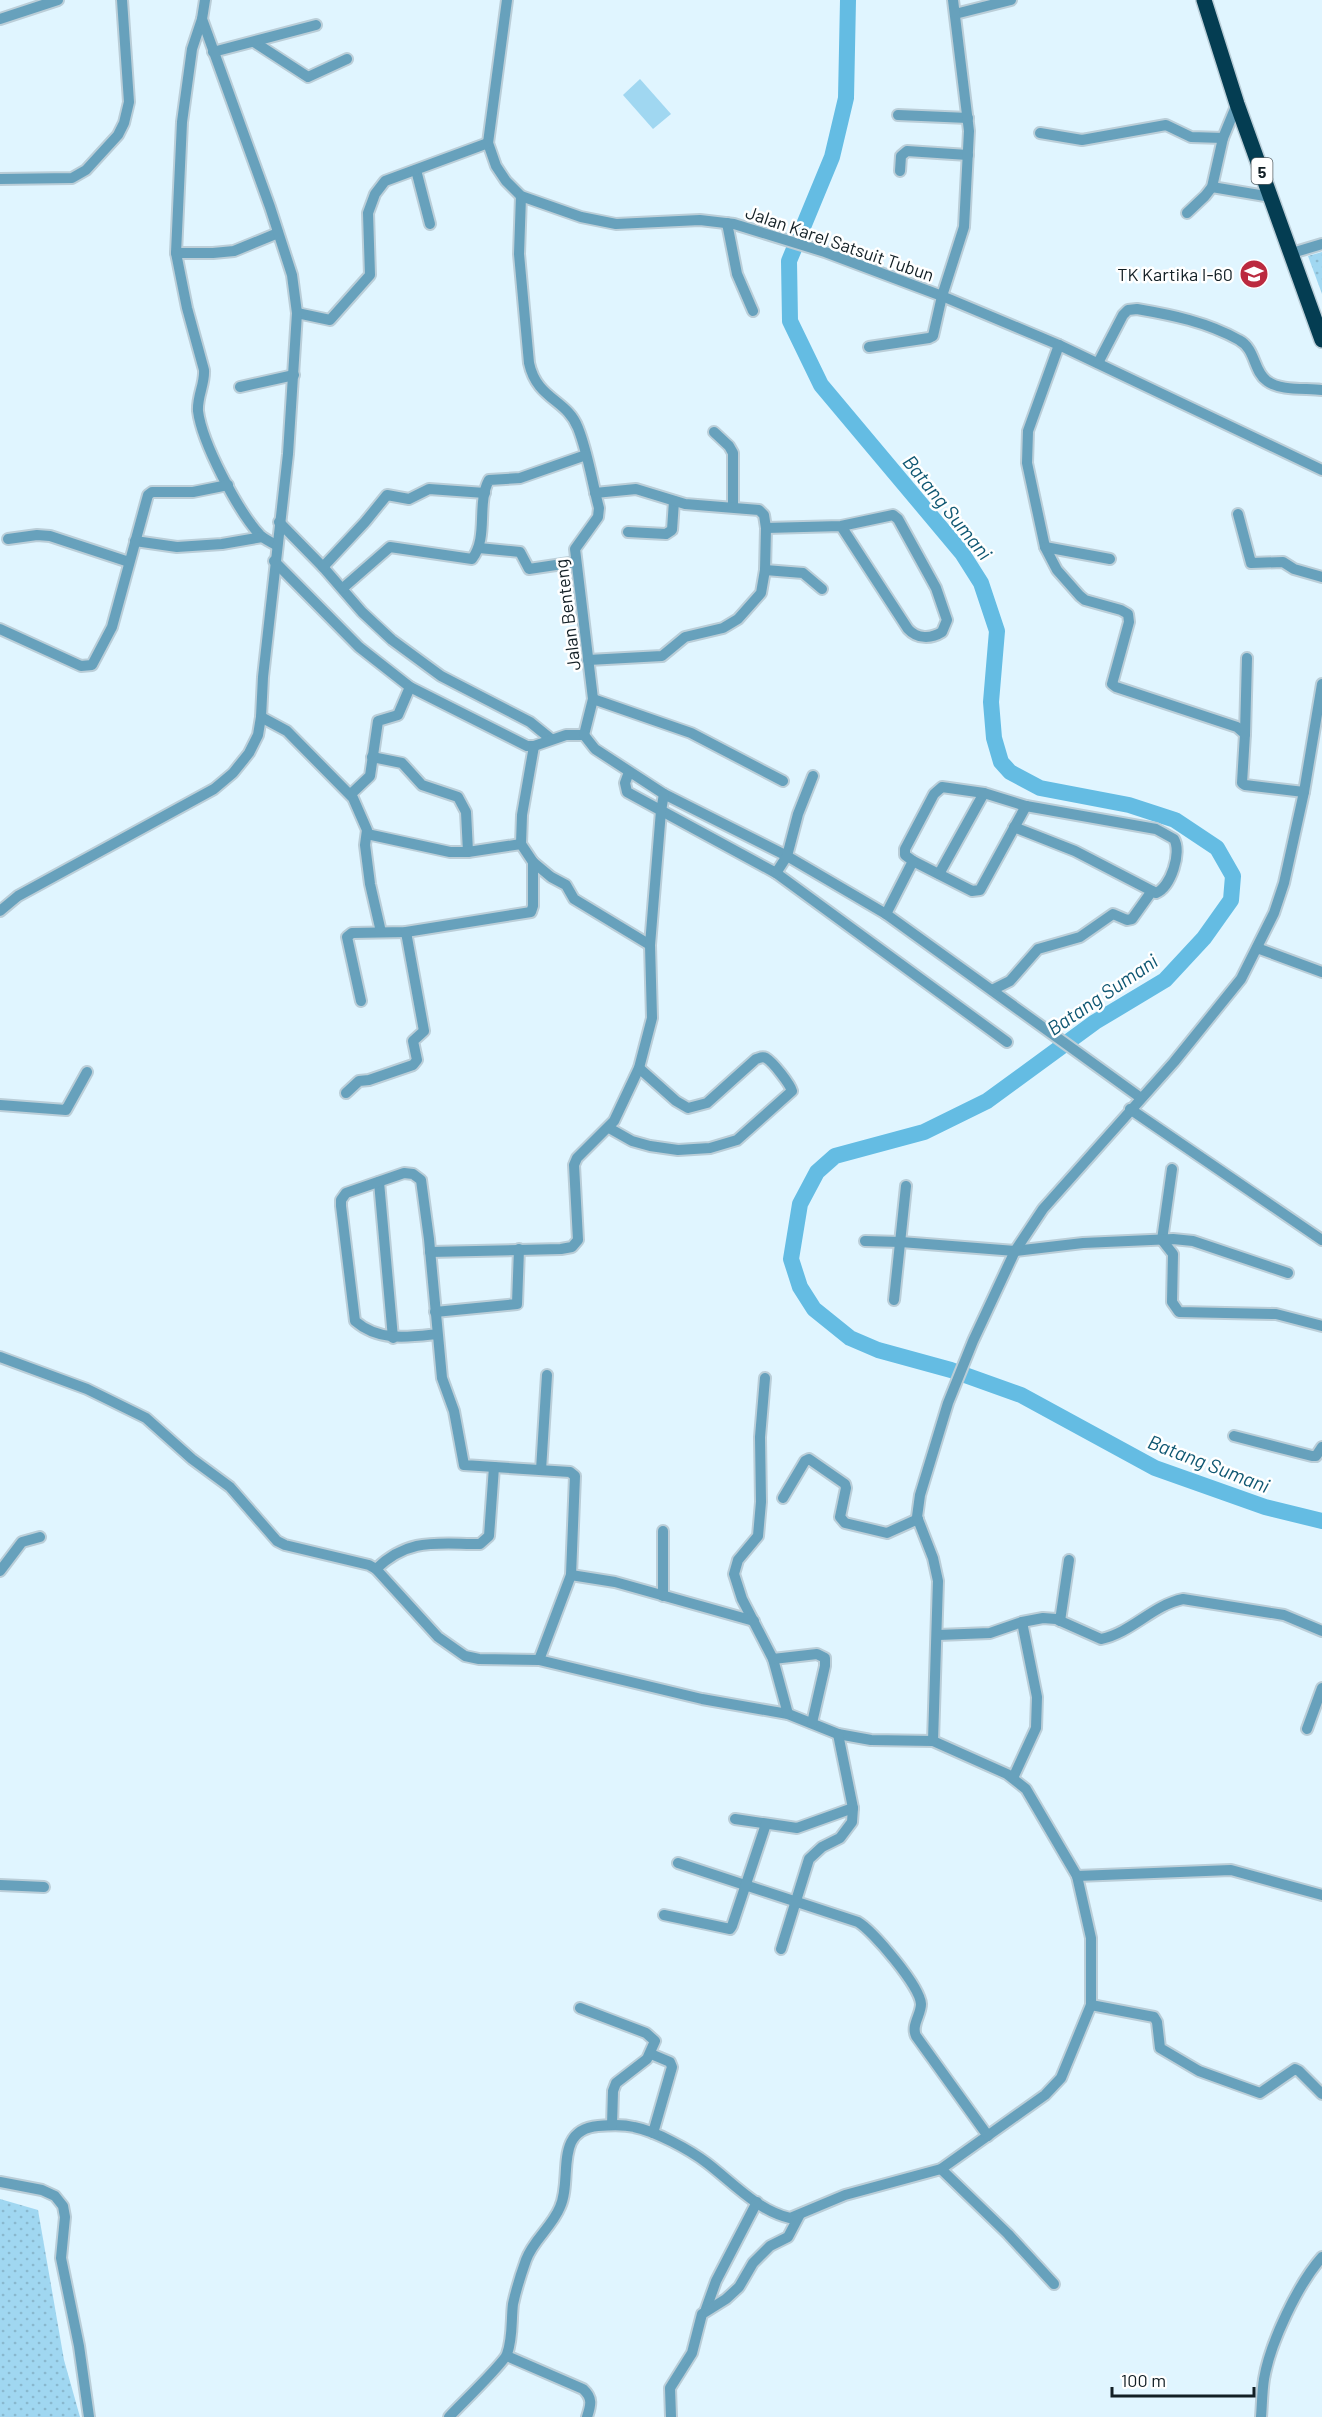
<svg xmlns="http://www.w3.org/2000/svg" width="1322" height="2417" font-family="Barlow,sans-serif">
  <style>
    .grass { fill: url(#grass-dots) }
    .garden { fill: #a0d7f1 }
    .lines { fill: none; stroke-linecap: round; stroke-linejoin: round }
    .river { stroke: #64bce3; stroke-width: 16 }
    .minor-casing { stroke: #bbced8; stroke-width: 14 }
    .highway-casing { stroke: #bbced8; stroke-width: 18 }
    .minor { stroke: #67a1bc; stroke-width: 10 }
    .highway { stroke: #043d52; stroke-width: 15 }
    .labels { text-anchor: middle; dominant-baseline: central; stroke-width: 5; stroke-linejoin: round; paint-order: stroke }
    .shield { fill: #fff; stroke: #596266; stroke-width: 1.5 }
    .shield-label { font-size: 16px; font-weight: bold; fill: #121f25 }
    .street-label { font-size: 18px; fill: #121f25; stroke: #fff }
    .poi-label { font-size: 18px; fill: #121f25; stroke: #fff; text-anchor: end }
    .water-label { font-size: 20px; font-style: italic; fill: #0f5772; stroke: #fff }
  </style>
  <defs>
    <pattern id="grass-dots" width="8" height="8" patternUnits="userSpaceOnUse" patternTransform="scale(1.5)"><rect width="8" height="8" fill="#a0d7f1"/><path d="M2 2h.1M6 6h.1" fill="none" stroke="#89b8ce" stroke-width="1.8" stroke-linecap="round"/></pattern>
  </defs>
  <rect width="100%" height="100%" fill="#e0f5ff"/>
  <g class="grass">
    <path d="M1322,252V294L1308,256Z"/>
    <path d="M0,2199L38,2210L64,2360L80,2417H0Z"/>
  </g>
  <path class="garden" d="M640,79L671,114L653,129L623,95Z"/>
  <g class="lines">
    <path class="river" d="M848,0L846,98L832,157L789,261L790,321L821,385L962,553L981,583L997,631L991,702L994,738L1001,762L1010,772L1040,788L1129,805L1175,820L1217,848L1233,876L1231,900L1204,938L1165,980L1095,1022L987,1101L924,1132L835,1156L817,1172L800,1204L791,1259L800,1287L814,1309L850,1338L878,1350L951,1370L1021,1395L1155,1468L1265,1507L1322,1521"/>
    <g class="minor-casing">
      <g id="minor">
        <path d="M507,0L488,143L496,166L506,181L521,196L581,217L616,224L700,220L734,224L825,252L942,296L1059,345L1322,470"/>
        <path d="M955,14L1011,0"/>
        <path d="M0,19L58,0"/>
        <path d="M202,19L192,49L182,122L176,253L187,308L204,370C205,384 197,396 198,411C202,443 238,511 260,535C264,539 271,542 276,545"/>
        <path d="M254,42L308,77L347,59"/>
        <path d="M213,52L316,25"/>
        <path d="M898,115L968,118"/>
        <path d="M1040,133L1082,140L1166,125L1191,137L1223,138"/>
        <path d="M416,170L430,224"/>
        <path d="M900,171L901,156L907,151L968,155"/>
        <path d="M0,179L72,178L86,170L118,135L124,123L129,102L122,0"/>
        <path d="M1212,187L1271,197"/>
        <path d="M521,196L519,254L529,363C537,400 567,399 578,428C588,453 592,482 599,508L598,517L575,549L593,699L584,735"/>
        <path d="M1187,213L1205,196L1212,187L1223,138L1237,104"/>
        <path d="M727,223L737,274L753,311"/>
        <path d="M176,253H213L234,251L278,233"/>
        <path d="M1292,253L1322,244"/>
        <path d="M297,313L330,320L370,275L368,213L375,194L385,181L488,143"/>
        <path d="M1059,345L1028,431L1027,463L1045,547L1057,570L1080,596L1085,600L1121,610L1128,614L1129,622L1112,684L1116,687L1237,727L1245,734L1242,783L1245,785L1304,792"/>
        <path d="M869,347L929,338L933,336L942,296L964,227L969,131L953,0"/>
        <path d="M1098,363L1123,315L1128,310L1137,309C1172,315 1207,322 1239,340C1256,349 1253,371 1267,381C1280,391 1306,388 1322,390"/>
        <path d="M240,387L294,375"/>
        <path d="M714,432L729,446L733,453V507"/>
        <path d="M1238,514L1251,563L1283,562L1294,569L1322,577"/>
        <path d="M279,522L323,567L362,612L392,640L441,676L530,722L551,739"/>
        <path d="M766,528L841,526L893,515L898,519L936,588L947,620L942,632C931,639 917,639 908,629L841,526"/>
        <path d="M628,532L666,534L672,530L674,501"/>
        <path d="M8,539L37,535L50,536L129,562"/>
        <path d="M135,541L177,547L222,544L262,537"/>
        <path d="M1045,547L1110,559"/>
        <path d="M479,548L520,552L529,569L576,562"/>
        <path d="M274,561L359,647L410,687L527,746H534L566,735H584"/>
        <path d="M323,567L365,522L387,495L409,499L429,489L485,493"/>
        <path d="M765,570L803,573L822,589"/>
        <path d="M343,588L390,547L472,559C489,537 476,504 489,480L520,478L586,455"/>
        <path d="M0,629L81,666L92,665L112,627L148,495L152,492H193L228,485"/>
        <path d="M588,660L662,656L685,637L723,628L738,619L761,593L765,570L766,528L764,515L759,510L685,504L636,489L595,493"/>
        <path d="M593,699L691,733L783,781"/>
        <path d="M261,717L287,731L353,798L367,830L365,845L370,884L381,932"/>
        <path d="M1245,734L1247,658"/>
        <path d="M584,735L595,749L664,794L787,856L886,914L1141,1098"/>
        <path d="M372,757L402,763L422,785L458,797L466,812L468,852"/>
        <path d="M629,772L625,783L627,792L776,873L1007,1042"/>
        <path d="M351,794L370,776L378,721L398,715L410,687"/>
        <path d="M367,834L450,852H468L521,844"/>
        <path d="M913,861L972,891L980,890L1026,806"/>
        <path d="M533,862L551,877L566,885L574,899L650,945"/>
        <path d="M776,873L787,856L798,814L813,776"/>
        <path d="M939,874L984,793"/>
        <path d="M0,911L18,896L214,789L233,773L249,753L258,735L261,717L263,677L288,454L297,313L292,275L270,207L202,19L205,0"/>
        <path d="M886,914L913,861L905,855V849L934,794L942,787L984,793L1026,806L1156,829L1174,839C1182,852 1171,887 1156,893L1075,851L1014,827"/>
        <path d="M1257,948L1322,972"/>
        <path d="M992,990L1010,981L1038,949L1080,937L1113,914L1127,920L1132,919L1152,891"/>
        <path d="M361,1001L347,937L352,933L406,932L531,912L533,906V862L521,844L522,815L534,746"/>
        <path d="M346,1093L359,1081L369,1080L413,1065L417,1060L413,1041L424,1031L406,932"/>
        <path d="M0,1105L66,1110L87,1072"/>
        <path d="M1130,1109L1322,1240"/>
        <path d="M609,1128L632,1141L650,1146L678,1150L710,1148L737,1140L792,1091C790,1084 773,1062 766,1058C762,1056 760,1058 756,1059L707,1103L688,1108L676,1101L639,1068"/>
        <path d="M1172,1169L1162,1240L1173,1254L1172,1302L1179,1312L1276,1314L1322,1326"/>
        <path d="M379,1182L393,1338"/>
        <path d="M865,1241L901,1242L1015,1251L1083,1243L1173,1239L1193,1241L1288,1273"/>
        <path d="M430,1252L561,1249L572,1247L578,1240L574,1165L577,1158L614,1121L639,1068L652,1018L650,945L661,811L664,794"/>
        <path d="M894,1300L906,1186"/>
        <path d="M435,1312L517,1304L519,1249"/>
        <path d="M437,1334C409,1337 379,1342 355,1321L341,1206V1200L346,1193L404,1173L413,1174L421,1180L429,1239L442,1378L454,1411L464,1465L570,1472L575,1476L571,1575L539,1660"/>
        <path d="M0,1357L87,1389L146,1418L192,1459L230,1487L277,1541L285,1545L369,1565L376,1569L438,1637L465,1656L479,1659L539,1660L702,1699L788,1714L838,1734L871,1740L933,1741L1007,1774L1026,1789L1077,1876L1091,1938V2005L1061,2078L1045,2095L941,2169L845,2195L790,2218C758,2211 732,2182 707,2163C690,2150 655,2131 634,2127C622,2124 610,2125 598,2126C553,2130 573,2179 560,2207C552,2227 533,2240 526,2260C521,2274 516,2290 513,2304C511,2320 513,2338 507,2354C504,2363 459,2406 449,2417"/>
        <path d="M765,1378L760,1437L761,1502L758,1536L738,1560L734,1574L742,1599L773,1659L788,1714"/>
        <path d="M1234,1436L1312,1456H1316L1322,1447"/>
        <path d="M541,1470L547,1375"/>
        <path d="M783,1498L805,1461L809,1459L845,1484L846,1488L840,1517L845,1523L887,1533L918,1519"/>
        <path d="M663,1531V1596"/>
        <path d="M376,1569C409,1537 438,1544 480,1544L489,1536L494,1467"/>
        <path d="M0,1571L22,1542L40,1537"/>
        <path d="M571,1575L615,1582L754,1621"/>
        <path d="M1060,1621L1069,1560"/>
        <path d="M938,1635L990,1633L1022,1622L1043,1618L1056,1619L1101,1639C1131,1633 1153,1605 1183,1599L1284,1615L1322,1631"/>
        <path d="M773,1659L817,1654L825,1658V1666L812,1723"/>
        <path d="M1307,1729L1322,1688"/>
        <path d="M933,1741L938,1581L933,1558L917,1517L920,1495L948,1403L973,1341L1015,1251L1043,1209L1174,1062L1241,979L1274,913L1284,883L1304,792L1322,684"/>
        <path d="M1013,1778L1036,1728L1037,1697L1022,1622"/>
        <path d="M735,1819L797,1828L853,1808"/>
        <path d="M678,1863L858,1922C873,1931 920,1986 921,2004C921,2015 911,2025 916,2036L988,2136"/>
        <path d="M1077,1876L1231,1870L1322,1895"/>
        <path d="M0,1885L44,1887"/>
        <path d="M664,1915L730,1929L732,1926L766,1824"/>
        <path d="M781,1949L809,1859L822,1847L840,1838L852,1822L853,1808L838,1734"/>
        <path d="M1091,2005L1154,2017L1157,2022L1160,2048L1199,2071L1260,2093L1295,2069L1299,2071L1322,2094"/>
        <path d="M580,2008L646,2033L655,2041L647,2059L616,2083L613,2091L612,2125"/>
        <path d="M651,2054L670,2062L672,2067L653,2133"/>
        <path d="M941,2169L1008,2234L1054,2284"/>
        <path d="M0,2182L42,2190L55,2196L63,2206L65,2217L61,2258L79,2346L89,2417"/>
        <path d="M706,2309L716,2281L757,2202"/>
        <path d="M507,2356L583,2389C593,2398 591,2405 587,2417"/>
        <path d="M671,2417L670,2388L692,2353L702,2314L726,2299L739,2287L753,2263L770,2246L788,2237L799,2216"/>
        <path d="M1261,2417C1262,2405 1262,2392 1264,2379C1270,2343 1298,2284 1322,2257"/>
      </g>
    </g>
    <g class="highway-casing">
      <path id="highway" d="M1204,0L1237,104L1322,340"/>
    </g>
    <use href="#minor" class="minor"/>
    <use href="#highway" class="highway"/>
  </g>
  <defs>
    <g id="school-disc" transform="scale(1.5)"><circle r="9.5" fill="#bb2a3f" stroke="#fff"/><path d="M0-5L7-2L0 1L-7-2ZM-4 1L0 2.5L4 1V4Q0 6-4 4Z" fill="#fff"/></g>
  </defs>
  <g fill-rule="evenodd">
    <use href="#school-disc" x="1254" y="274"/>
  </g>
  <g class="labels">
    <rect class="shield" x="1251.5" y="158" width="21" height="26" rx="4.5"/>
    <g class="shield-label">
      <text x="1262" y="171">5</text>
    </g>
    <g class="street-label">
      <text transform="translate(840 243) rotate(19)">Jalan Karel Satsuit Tubun</text>
      <text transform="translate(567 615) rotate(-97)">Jalan Benteng</text>
    </g>
    <g class="poi-label">
      <text x="1233" y="274">TK Kartika I-60</text>
    </g>
    <g class="water-label">
      <text transform="translate(948 507) rotate(51)">Batang Sumani</text>
      <text transform="translate(1102 994) rotate(-34)">Batang Sumani</text>
      <text transform="translate(1209 1463) rotate(21)">Batang Sumani</text>
    </g>
  </g>
  <path d="M1112 2387v9h142v-9" fill="none" stroke="#121f25" stroke-width="3"/>
  <text x="1121" y="2387" font-size="18" fill="#121f25" stroke="#ffffff" stroke-width="4.5" paint-order="stroke">100 m</text>
</svg>
